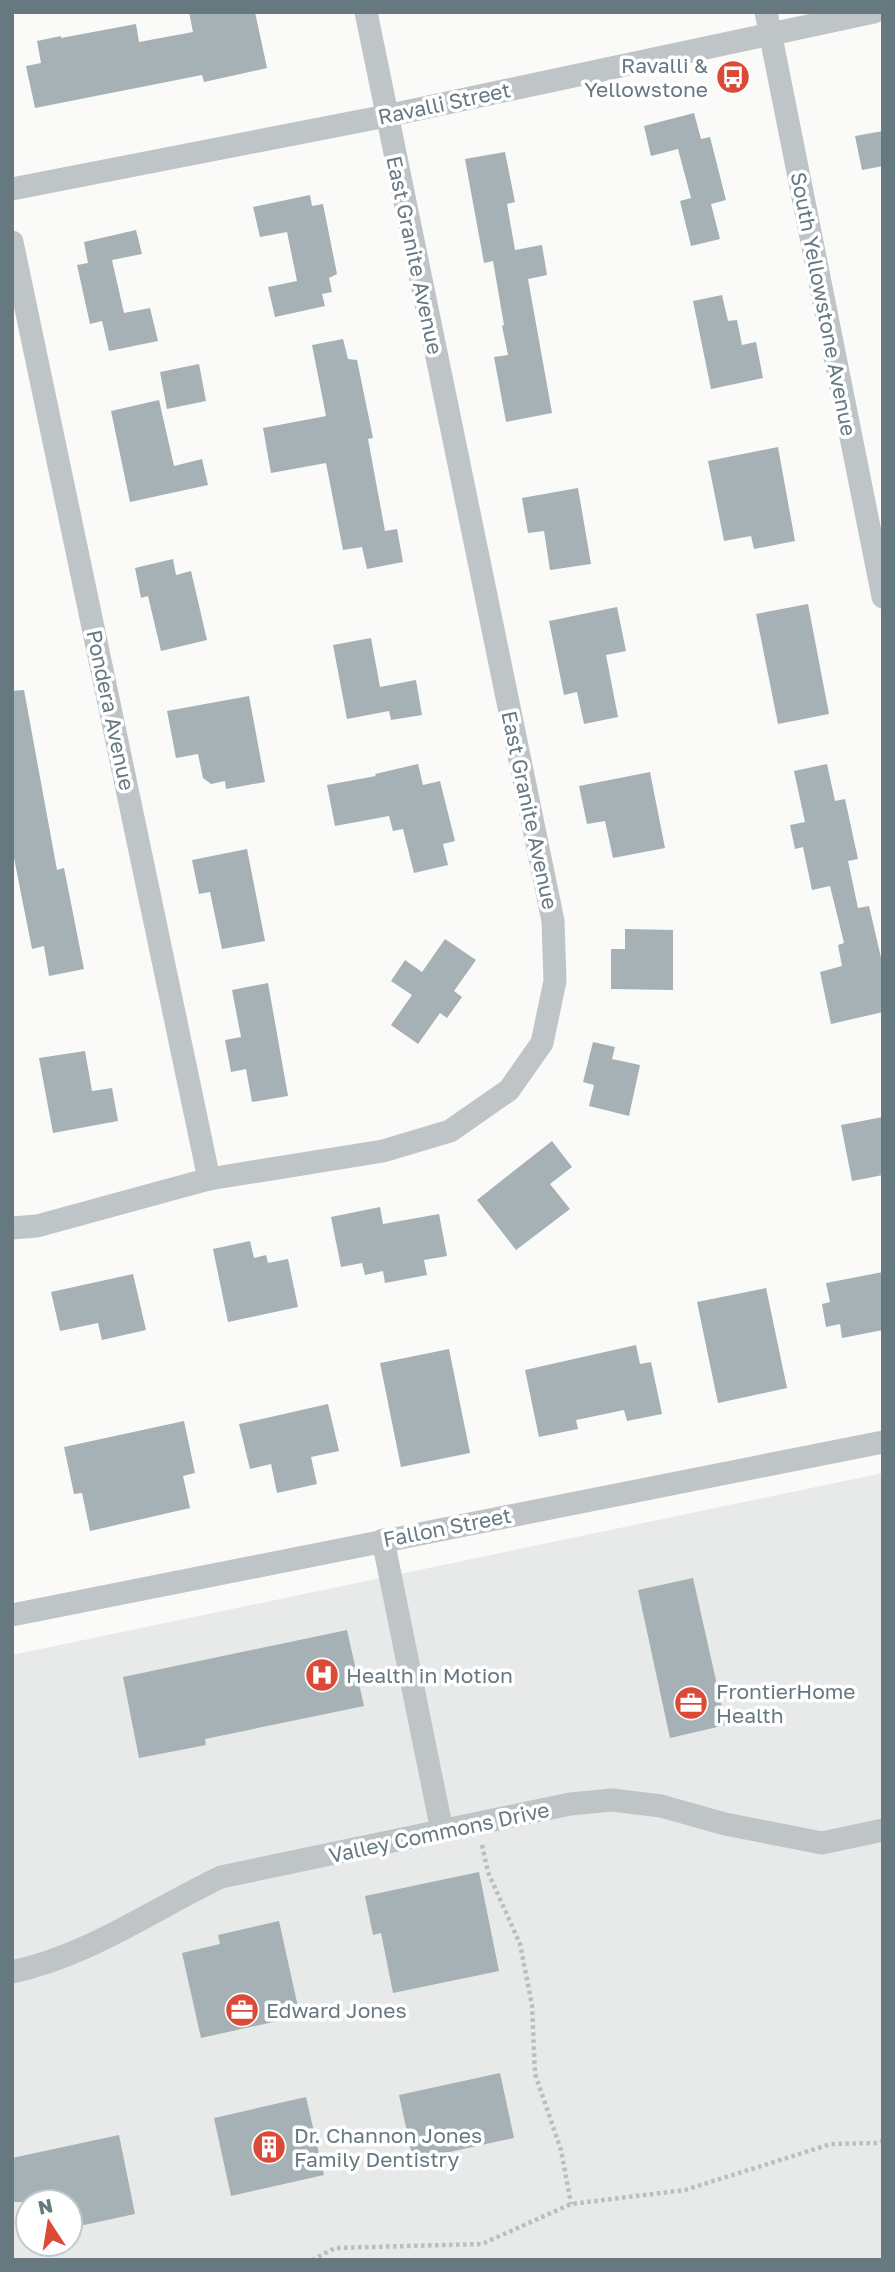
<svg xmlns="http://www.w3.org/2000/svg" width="895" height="2272" font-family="'Golos Text',sans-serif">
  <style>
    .built { fill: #e8eae9; fill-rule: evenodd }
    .building { fill: #a6b1b5 }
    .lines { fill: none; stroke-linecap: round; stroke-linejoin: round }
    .path { stroke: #babec0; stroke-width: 4.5; stroke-dasharray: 3.5 3.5; stroke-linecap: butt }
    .street { stroke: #bfc5c7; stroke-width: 23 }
    .labels { text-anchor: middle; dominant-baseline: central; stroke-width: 7; stroke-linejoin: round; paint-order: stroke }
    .poi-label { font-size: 21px; fill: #667981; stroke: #fff; text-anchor: start }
    .street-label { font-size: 21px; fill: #667981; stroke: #fff }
  </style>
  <rect width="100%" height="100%" fill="#fafaf8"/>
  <path class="built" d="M883,1473V2260H12V1655ZM28,2202H70V2244H28Z"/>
  <g class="building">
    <path d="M189,12H255L267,68L204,82L202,75L35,108L26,66L41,63L37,41L61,36V38L136,24L139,42L193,32Z"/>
    <path d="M694,113L701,139L710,137L726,200L711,204L720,239L691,246L680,201L691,198L678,149L651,156L644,126Z"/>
    <path d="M883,131V166L862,170L855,136Z"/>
    <path d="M505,152L515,202L507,204L515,250L542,245L547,275L528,279L552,413L506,422L494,357L508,355L502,326L504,325L493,261L484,263L465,159Z"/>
    <path d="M310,195L312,206L323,204L337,274L329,278L332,292L322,294L325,306L275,317L268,287L297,281L287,232L260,237L253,207Z"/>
    <path d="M136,230L142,254L112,260L124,313L150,308L158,341L109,351L102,321L90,324L77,265L88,263L84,242Z"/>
    <path d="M722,295L728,321L737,320L742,345L756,342L763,378L711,389L693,301Z"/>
    <path d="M343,339L348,359L357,360L373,438L368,439L385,531L397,529L403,562L367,569L362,547L343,550L326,463L271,473L263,428L326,416L312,345Z"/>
    <path d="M199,364L206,401L167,409L160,372Z"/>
    <path d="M159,400L174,466L202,459L208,485L130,502L111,411Z"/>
    <path d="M778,447L795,541L754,549L751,536L724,541L708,461Z"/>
    <path d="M578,488L591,564L550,570L544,531L528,533L522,498Z"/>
    <path d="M173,559L176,575L191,571L207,640L161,651L148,596L141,598L135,568Z"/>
    <path d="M808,604L829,714L778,724L756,614Z"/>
    <path d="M617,607L626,651L606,655L618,717L584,724L577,692L564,695L549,621Z"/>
    <path d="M371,638L380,687L416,680L422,715L391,720L389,711L347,719L333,645Z"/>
    <path d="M24,690L57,870L64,868L84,969L49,976L44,946L32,949L12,848V691Z"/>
    <path d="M249,696L265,782L226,789L225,781L211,784L203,778L198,754L176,758L167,711Z"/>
    <path d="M418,764L423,785L440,781L455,841L443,844L448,865L414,873L403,829L393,831L389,816L335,826L327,785L376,776L375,774Z"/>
    <path d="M827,764L835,801L845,799L858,859L848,861L858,908L869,906L883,966V1012L831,1024L820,972L842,966L838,945L844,943L830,886L812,890L803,847L795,849L790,825L805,822L794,771Z"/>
    <path d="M650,772L665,848L613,858L605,821L587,824L579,786Z"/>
    <path d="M247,849L265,941L222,949L210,892L199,894L192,860Z"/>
    <path d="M625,929L673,930V990L611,989V949H625Z"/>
    <path d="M445,939L476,960L454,991L462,997L447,1018L440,1013L418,1044L391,1025L412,995L391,981L405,960L422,972Z"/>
    <path d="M268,983L288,1096L252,1102L246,1069L231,1072L225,1040L241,1037L232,990Z"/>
    <path d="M593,1042L615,1047L612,1059L640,1065L629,1116L589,1106L594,1085L583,1082Z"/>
    <path d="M85,1051L92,1091L112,1088L118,1121L53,1133L39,1058Z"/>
    <path d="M883,1117V1175L852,1181L841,1125Z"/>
    <path d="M552,1141L572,1167L550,1184L570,1209L516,1250L477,1200Z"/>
    <path d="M380,1207L383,1224L439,1214L447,1256L424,1260L427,1275L385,1283L383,1271L365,1275L362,1263L341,1267L331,1217Z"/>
    <path d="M250,1241L254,1258L266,1255L268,1263L288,1259L298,1307L228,1322L213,1249Z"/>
    <path d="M883,1272V1330L842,1338L840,1324L826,1327L822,1304L830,1302L826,1283Z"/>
    <path d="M133,1274L146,1330L102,1340L98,1323L60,1331L51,1292Z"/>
    <path d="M766,1288L787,1388L718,1403L697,1302Z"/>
    <path d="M636,1345L640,1364L651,1362L662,1414L627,1421L624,1410L576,1420L578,1429L539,1437L525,1370Z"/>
    <path d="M449,1349L470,1453L401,1467L380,1363Z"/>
    <path d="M328,1404L339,1451L311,1457L317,1484L277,1493L271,1464L250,1469L239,1424Z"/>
    <path d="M184,1421L195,1473L183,1476L190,1508L90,1531L82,1493L74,1494L64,1447Z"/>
    <path d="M693,1578L726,1725L670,1738L638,1590Z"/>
    <path d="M347,1630L364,1706L205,1739L206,1745L139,1758L123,1677Z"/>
    <path d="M479,1872L499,1971L393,1993L381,1933L373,1935L365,1896Z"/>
    <path d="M279,1921L300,2016L201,2038L182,1953L220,1944L218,1935Z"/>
    <path d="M500,2073L514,2138L413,2160L399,2095Z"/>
    <path d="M306,2097L324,2175L231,2196L214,2118Z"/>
    <path d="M119,2135L135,2214L70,2228V2202H12V2158Z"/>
  </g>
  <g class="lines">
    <g class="path">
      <path d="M482,1845L488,1872L520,1944L532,2005L535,2074L561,2150L571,2204"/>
      <path d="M312,2260L335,2248L482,2244L571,2204L685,2190L831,2144L876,2143L883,2141"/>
    </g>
    <g class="street">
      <path d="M766,12L883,597"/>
      <path d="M12,189L386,116L874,12"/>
      <path d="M12,242L209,1179"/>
      <path d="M12,1228L37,1226L209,1179L383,1151L450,1131L509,1090L542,1043L555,981L553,921L366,12"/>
      <path d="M383,1540L442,1831"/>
      <path d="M12,1615L883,1442"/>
      <path d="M12,1972C88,1956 152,1910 221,1877L570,1804L612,1800L661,1806L725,1824L822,1843L883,1830"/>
    </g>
  </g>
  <defs>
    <g id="bus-disc" transform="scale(1.75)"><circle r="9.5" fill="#da4a37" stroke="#fff"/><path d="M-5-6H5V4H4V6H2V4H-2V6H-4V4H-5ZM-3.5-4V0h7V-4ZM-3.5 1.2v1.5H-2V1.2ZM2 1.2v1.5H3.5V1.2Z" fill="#fff"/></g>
    <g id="hospital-disc" transform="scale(1.75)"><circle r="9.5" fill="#da4a37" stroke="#fff"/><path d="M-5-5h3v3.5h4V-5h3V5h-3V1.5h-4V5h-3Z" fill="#fff"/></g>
    <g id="office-disc" transform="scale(1.75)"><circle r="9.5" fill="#da4a37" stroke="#fff"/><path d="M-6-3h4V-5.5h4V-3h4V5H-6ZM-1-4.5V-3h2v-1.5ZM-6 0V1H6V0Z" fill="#fff"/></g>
    <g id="building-disc" transform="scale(1.75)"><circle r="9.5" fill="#da4a37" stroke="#fff"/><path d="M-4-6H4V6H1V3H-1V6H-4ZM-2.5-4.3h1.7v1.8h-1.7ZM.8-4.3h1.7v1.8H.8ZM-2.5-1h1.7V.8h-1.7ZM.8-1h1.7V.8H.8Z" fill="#fff"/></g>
  </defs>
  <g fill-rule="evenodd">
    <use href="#bus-disc" x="733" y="77"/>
    <use href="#hospital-disc" x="322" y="1675"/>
    <use href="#office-disc" x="691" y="1703"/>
    <use href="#office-disc" x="242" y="2010"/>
    <use href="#building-disc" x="269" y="2147"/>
  </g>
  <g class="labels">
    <g class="poi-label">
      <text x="708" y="65" text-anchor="end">Ravalli &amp;<tspan x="708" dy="24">Yellowstone</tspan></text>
      <text x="346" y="1675">Health in Motion</text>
      <text x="716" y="1691">FrontierHome<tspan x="716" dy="24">Health</tspan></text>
      <text x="266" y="2010">Edward Jones</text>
      <text x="294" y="2135">Dr. Channon Jones<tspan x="294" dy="24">Family Dentistry</tspan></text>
    </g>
    <g class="street-label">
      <text transform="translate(444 103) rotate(-12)">Ravalli Street</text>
      <text transform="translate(415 255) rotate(78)">East Granite Avenue</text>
      <text transform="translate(824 304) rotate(79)">South Yellowstone Avenue</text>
      <text transform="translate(111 710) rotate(78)">Pondera Avenue</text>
      <text transform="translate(530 810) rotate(78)">East Granite Avenue</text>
      <text transform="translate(447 1527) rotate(-11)">Fallon Street</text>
      <text transform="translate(439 1832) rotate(-12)">Valley Commons Drive</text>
    </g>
  </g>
  <rect width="895" height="2272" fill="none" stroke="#667981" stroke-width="28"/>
  <g transform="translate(49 2223) rotate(348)"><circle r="33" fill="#ffffff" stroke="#c2c9cd" stroke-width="2"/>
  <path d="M0-5L12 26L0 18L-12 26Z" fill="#da4a37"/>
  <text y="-10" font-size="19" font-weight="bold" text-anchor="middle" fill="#667981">N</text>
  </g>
</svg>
